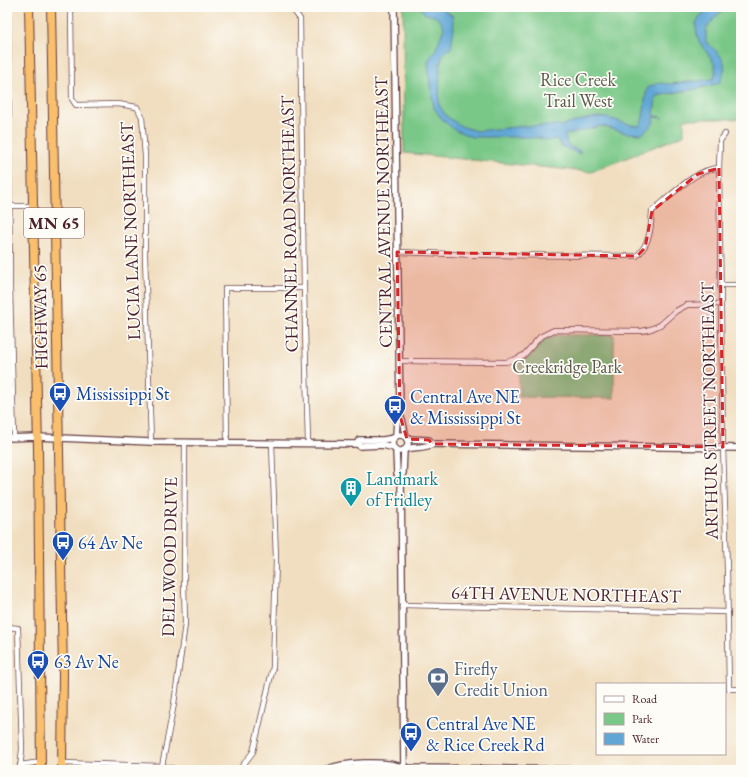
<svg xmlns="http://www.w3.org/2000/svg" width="748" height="777" font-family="'EB Garamond',serif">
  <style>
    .green { fill: #7ac888; stroke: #62745a }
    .water { fill: #60a7d6; stroke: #556380 }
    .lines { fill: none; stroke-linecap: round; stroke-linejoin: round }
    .minor-casing { stroke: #633c41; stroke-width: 6 }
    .tertiary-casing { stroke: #633c41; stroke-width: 8 }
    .trunk-casing { stroke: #633c41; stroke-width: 10 }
    .minor { stroke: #fff; stroke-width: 4.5 }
    .tertiary { stroke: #fff; stroke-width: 5.5 }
    .trunk { stroke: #f9bf6c; stroke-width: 8 }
    .marked { fill: #d62828; fill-opacity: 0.2; stroke: #d62828; stroke-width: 3; stroke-dasharray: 8 5; stroke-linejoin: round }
    .labels { text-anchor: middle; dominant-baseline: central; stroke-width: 3.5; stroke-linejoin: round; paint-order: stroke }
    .shield { fill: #fdfcf7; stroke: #806168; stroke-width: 1 }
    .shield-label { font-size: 17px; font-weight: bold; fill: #4a1f2b }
    .park-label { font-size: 18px; fill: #5b5a4c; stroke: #fdfcf7 }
    .street-label { font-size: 18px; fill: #4a1f2b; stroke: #fdfcf7 }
    .transit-label { font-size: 18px; fill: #164399; stroke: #fdfcf7; text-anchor: start }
    .culture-label { font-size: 18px; fill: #0d838f; stroke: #fdfcf7; text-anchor: start }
    .service-label { font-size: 18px; fill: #4e5e75; stroke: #fdfcf7; text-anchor: start }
  </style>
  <rect width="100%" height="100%" fill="#fdfcf7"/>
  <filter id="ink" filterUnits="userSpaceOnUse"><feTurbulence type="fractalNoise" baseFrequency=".025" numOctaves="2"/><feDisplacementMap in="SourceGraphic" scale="8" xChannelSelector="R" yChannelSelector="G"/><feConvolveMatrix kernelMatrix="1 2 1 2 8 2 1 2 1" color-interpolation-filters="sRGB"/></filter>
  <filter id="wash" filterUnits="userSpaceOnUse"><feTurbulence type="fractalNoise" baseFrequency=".012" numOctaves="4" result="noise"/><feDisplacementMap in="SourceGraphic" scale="16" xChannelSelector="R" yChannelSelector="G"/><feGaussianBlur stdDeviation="0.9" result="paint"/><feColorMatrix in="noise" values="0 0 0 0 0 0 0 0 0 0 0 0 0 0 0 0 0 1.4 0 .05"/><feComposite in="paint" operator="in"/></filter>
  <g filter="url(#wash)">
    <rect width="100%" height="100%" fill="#f1dec0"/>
    <g class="green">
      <path d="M403,7H741V119H684V135L591,172L404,153Z"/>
      <path d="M555,335H614V398L519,397V363L532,354L543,340Z"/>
    </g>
    <path class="water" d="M420,7H439L452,15L454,28L451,48L443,54L440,65L439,105L446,116L461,126L476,131L526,126H550L558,124L561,126C573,123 588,117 601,117C614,118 627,126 640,126C646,113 643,99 648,87L659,83L670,84L713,79C722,63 703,52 698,39C696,34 696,28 696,23L700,16L710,7H729L718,14L706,29V42C722,56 731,63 719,83L697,89L656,96L654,115L663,118L654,117L653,124L642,134L626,133L602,126L565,135L567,145L580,151V154L561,146L557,139L548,141L539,138L525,137H471L453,129L442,119L434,108L429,79L428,61L435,51L444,28C439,17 436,16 425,14Z"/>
  </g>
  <g filter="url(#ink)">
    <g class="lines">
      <g class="minor-casing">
        <g id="minor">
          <path d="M8,7L10,288L14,438"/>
          <path d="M71,7L72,99L76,105L118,104L137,107L142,117L145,156V255L151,442"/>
          <path d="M291,7L300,19L304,288L308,444"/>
          <path d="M725,134L720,141L719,168L723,447L727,568L729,689H741"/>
          <path d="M7,206H33"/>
          <path d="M397,252L479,255L637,256C650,243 651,229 652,211C670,197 696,168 719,168"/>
          <path d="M720,285H741"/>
          <path d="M399,361L506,362L516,359L524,355L540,337L554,330L642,331L651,329L660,325L676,311L687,305L720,304"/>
          <path d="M227,442L225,288H304"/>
          <path d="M403,605L728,612"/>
          <path d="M7,627L18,628L22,749L20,770"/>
          <path d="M62,763L162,766L179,770"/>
          <path d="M20,765L41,762"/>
          <path d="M162,766L174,704L185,624L184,582L185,442"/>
          <path d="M239,770L253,752L273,667L276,559L272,443"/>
        </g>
      </g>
      <g class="tertiary-casing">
        <g id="tertiary">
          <path d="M394,7L400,412V416L397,419L396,436"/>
          <path d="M400,416L402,419L406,437"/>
          <circle cx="400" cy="443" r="8"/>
          <path d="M7,438L37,437L151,442L357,444L360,446L383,445L394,448"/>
          <path d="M407,439L429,440L432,444"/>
          <path d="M357,444L359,440H383L394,438"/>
          <path d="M406,449C414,447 427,448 432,444L741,448"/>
          <path d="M396,450L397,474L401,476"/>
          <path d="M404,450L403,473L401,477L404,770"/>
          <path d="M325,770C343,762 386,760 404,768L608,770"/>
        </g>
      </g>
      <g class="trunk-casing">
        <g id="trunk">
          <path d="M29,7L38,449L41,770"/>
          <path d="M51,7L63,674L62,770"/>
        </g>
      </g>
      <use href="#minor" class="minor"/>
      <use href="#tertiary" class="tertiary"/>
      <use href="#trunk" class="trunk"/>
    </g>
  </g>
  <path class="marked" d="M719,168L723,447L432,444L429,440L407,439L400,416L397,252L637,256L645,248L652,211L698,174Z"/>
  <defs>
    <g id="bus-pin" transform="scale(1.15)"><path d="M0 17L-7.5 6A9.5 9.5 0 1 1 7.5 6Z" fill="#1a4fb4" stroke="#fdfcf7"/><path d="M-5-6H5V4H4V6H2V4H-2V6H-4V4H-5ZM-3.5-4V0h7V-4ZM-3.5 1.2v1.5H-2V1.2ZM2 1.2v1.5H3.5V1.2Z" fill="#fff"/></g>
    <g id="building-pin" transform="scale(1.15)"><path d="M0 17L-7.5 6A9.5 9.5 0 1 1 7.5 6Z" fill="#0f9aa8" stroke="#fdfcf7"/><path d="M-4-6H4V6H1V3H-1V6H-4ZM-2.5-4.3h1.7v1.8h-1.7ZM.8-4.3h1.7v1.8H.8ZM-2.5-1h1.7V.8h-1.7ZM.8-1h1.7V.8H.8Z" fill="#fff"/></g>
    <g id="bank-pin" transform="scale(1.15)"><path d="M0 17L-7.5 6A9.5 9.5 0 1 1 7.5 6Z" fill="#5c6f8a" stroke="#fdfcf7"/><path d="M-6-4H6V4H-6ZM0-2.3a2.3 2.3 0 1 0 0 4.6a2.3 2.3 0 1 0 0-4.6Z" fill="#fff"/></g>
  </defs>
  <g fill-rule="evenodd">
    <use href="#bus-pin" x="60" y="393"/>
    <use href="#bus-pin" x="395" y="406"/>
    <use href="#building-pin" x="351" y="488"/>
    <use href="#bus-pin" x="63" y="542"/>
    <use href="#bus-pin" x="38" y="661"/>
    <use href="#bank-pin" x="438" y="678"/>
    <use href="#bus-pin" x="411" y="733"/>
  </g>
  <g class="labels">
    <rect class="shield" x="24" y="208" width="60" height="30" rx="3"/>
    <g class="shield-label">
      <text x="54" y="223">MN 65</text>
    </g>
    <g class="park-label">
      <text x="578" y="79">Rice Creek<tspan x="578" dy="21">Trail West</tspan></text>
      <text x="567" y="366">Creekridge Park</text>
    </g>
    <g class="street-label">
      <text transform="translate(383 212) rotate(-91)">CENTRAL AVENUE NORTHEAST</text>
      <text transform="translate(289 224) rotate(-91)">CHANNEL ROAD NORTHEAST</text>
      <text transform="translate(130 231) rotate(-92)">LUCIA LANE NORTHEAST</text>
      <text transform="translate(40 317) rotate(-91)">HIGHWAY 65</text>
      <text transform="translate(709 411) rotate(-91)">ARTHUR STREET NORTHEAST</text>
      <text transform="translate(169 557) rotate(-89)">DELLWOOD DRIVE</text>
      <text transform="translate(566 594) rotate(1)">64TH AVENUE NORTHEAST</text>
    </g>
    <g class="transit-label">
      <text x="76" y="393">Mississippi St</text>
      <text x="410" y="396">Central Ave NE<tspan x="410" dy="21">&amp; Mississippi St</tspan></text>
      <text x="78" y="542">64 Av Ne</text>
      <text x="54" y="661">63 Av Ne</text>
      <text x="426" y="723">Central Ave NE<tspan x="426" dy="21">&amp; Rice Creek Rd</tspan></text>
    </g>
    <g class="culture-label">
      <text x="366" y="478">Landmark<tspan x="366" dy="21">of Fridley</tspan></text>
    </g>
    <g class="service-label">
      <text x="454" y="668">Firefly<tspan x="454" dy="21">Credit Union</tspan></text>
    </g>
  </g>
  <rect width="748" height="777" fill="none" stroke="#fdfcf7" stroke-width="24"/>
  <rect x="596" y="683" width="130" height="72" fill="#fdfcf7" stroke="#b5a4a5"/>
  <rect x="604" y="696" width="20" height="6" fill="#ffffff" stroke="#b5a4a5"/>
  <text x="632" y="703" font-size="12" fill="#4a1f2b">Road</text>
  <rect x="604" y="713" width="20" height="12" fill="#7ac888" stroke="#b5a4a5"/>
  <text x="632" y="723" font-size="12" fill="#4a1f2b">Park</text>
  <rect x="604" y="733" width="20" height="12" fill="#60a7d6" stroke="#b5a4a5"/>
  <text x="632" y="743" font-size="12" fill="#4a1f2b">Water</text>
</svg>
